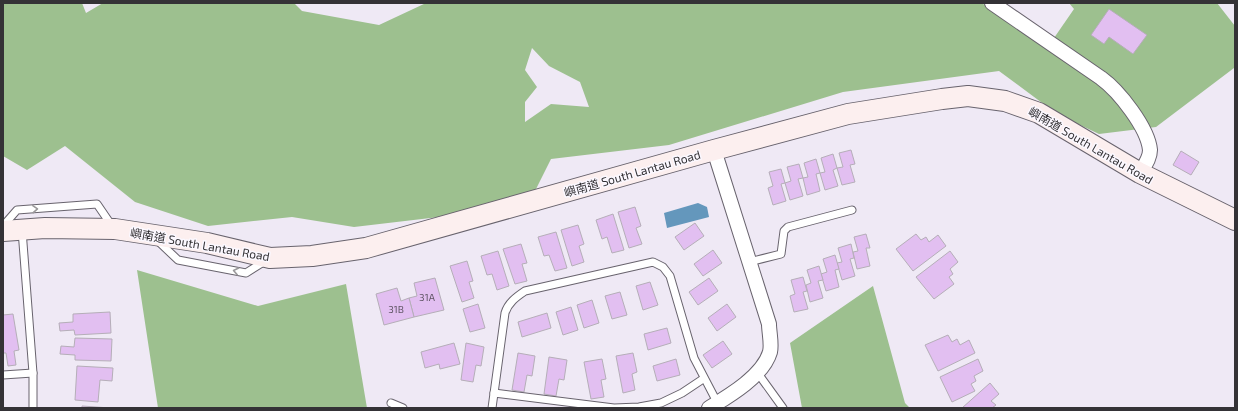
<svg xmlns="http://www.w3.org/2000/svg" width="1238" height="411" font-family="'Exo 2','Noto Sans TC',sans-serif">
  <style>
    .forest { fill: #9dc08f; fill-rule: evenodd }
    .water { fill: #6497bc }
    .building { fill: #e2bff1; stroke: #b5aeb8 }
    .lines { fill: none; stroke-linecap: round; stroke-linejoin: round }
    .service-casing { stroke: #68636d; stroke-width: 9 }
    .minor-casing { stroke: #68636d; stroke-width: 16 }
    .secondary-casing { stroke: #68636d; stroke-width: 22 }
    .service { stroke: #fff; stroke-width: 7 }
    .minor { stroke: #fff; stroke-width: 14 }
    .secondary { stroke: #fcefef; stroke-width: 20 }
    .oneway { stroke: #9a989a }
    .labels { text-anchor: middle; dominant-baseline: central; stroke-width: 3; stroke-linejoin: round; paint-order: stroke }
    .number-label { font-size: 10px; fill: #605565 }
    .street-label { font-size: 12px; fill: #343236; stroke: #fbf8ff }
  </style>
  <rect width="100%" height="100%" fill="#efe9f5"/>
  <g class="forest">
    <path d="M3,3H82L86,13L103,3H294L302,11L379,25L426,3H981L1054,38L1074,9L1069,3H1217L1235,26V63L1234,68L1156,127L1099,134L1057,114L999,71L843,92L669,145L551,159L535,191L456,215L354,227L292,217L208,226L135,202L65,146L27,170L3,156ZM532,48L549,66L580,82L589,107L551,104L525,122V102L537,87L525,70Z"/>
    <path d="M137,270L258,306L346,284L367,408H158Z"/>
    <path d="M873,286L905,403L910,408H802L790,343Z"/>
  </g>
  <path class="water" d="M698,203L707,207L709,217L667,228L664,213Z"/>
  <g class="building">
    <path d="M1109,9L1147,35L1133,54L1109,37L1104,44L1091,35Z"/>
    <path d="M851,150L855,164L850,165L855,182L842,185L837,168L843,167L839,153Z"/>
    <path d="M1181,151L1199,162L1191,175L1173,165Z"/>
    <path d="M833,154L837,168L833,170L838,186L825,190L820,173L825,172L821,158Z"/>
    <path d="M816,159L820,173L816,174L820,191L807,195L803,178L808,177L804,163Z"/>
    <path d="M799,164L803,178L798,179L803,196L790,200L785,183L791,181L787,167Z"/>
    <path d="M781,169L785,183L781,184L786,201L773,205L768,188L773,186L769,172Z"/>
    <path d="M635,207L641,226L636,228L642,244L629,248L618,212Z"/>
    <path d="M613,214L624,250L612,253L607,237L602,239L596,220Z"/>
    <path d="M695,223L704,236L684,250L675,237Z"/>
    <path d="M578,225L584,244L579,246L584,262L572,266L561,230Z"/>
    <path d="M556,232L567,268L555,271L549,255L544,256L538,237Z"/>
    <path d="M866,234L870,248H866L870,266L857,269L853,252L858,251L854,237Z"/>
    <path d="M916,234L921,240L926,237L929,242L938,235L946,246L913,271L896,249Z"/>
    <path d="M521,244L527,263L522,264L527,281L515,284L503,249Z"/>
    <path d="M851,244L854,258L850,259L855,276L842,280L837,263L842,262L838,248Z"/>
    <path d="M713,250L722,263L703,276L694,264Z"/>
    <path d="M498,251L509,286L497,290L492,274L487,275L481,256Z"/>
    <path d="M950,251L958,262L950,269L953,274L949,277L954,284L934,299L916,277Z"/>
    <path d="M835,255L839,269L835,270L839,287L826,291L821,274L827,272L823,259Z"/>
    <path d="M467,261L473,281L469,282L474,298L462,302L450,266Z"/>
    <path d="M819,266L823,280L818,281L823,298L810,302L806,285L811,283L807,270Z"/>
    <path d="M803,277L807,291L803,292L808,309L794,312L790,296L795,294L791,280Z"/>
    <path d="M435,278L444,310L414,317L409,298L417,296L414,283Z"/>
    <path d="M709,278L718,291L698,305L689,292Z"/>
    <path d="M650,282L658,305L643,310L636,286Z"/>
    <path d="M397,288L401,301L409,298L414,317L384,325L376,294Z"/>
    <path d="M620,292L627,315L612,319L605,296Z"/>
    <path d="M592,300L599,323L584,328L577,305Z"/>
    <path d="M478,304L485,328L470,332L463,309Z"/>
    <path d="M727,304L736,317L717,331L708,318Z"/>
    <path d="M571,307L578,330L563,335L556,312Z"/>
    <path d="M110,312L111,333L75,335L74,330L60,331L59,323L73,322V314Z"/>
    <path d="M547,313L551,328L522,337L518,322Z"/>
    <path d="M13,314L19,350L14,351L16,365L8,366L6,353H3V315Z"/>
    <path d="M667,328L671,343L648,350L644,334Z"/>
    <path d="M948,335L952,342L957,339L960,345L969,340L975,353L938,371L925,345Z"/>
    <path d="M75,338L112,339L111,361L75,360V355L60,354L61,346L74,347Z"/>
    <path d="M723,341L732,354L712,368L703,355Z"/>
    <path d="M454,343L460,364L440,369L439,364L425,368L421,352Z"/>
    <path d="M466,343L484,347L481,366L476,365L473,382L461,380Z"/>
    <path d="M518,353L535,356L532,376L527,375L524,392L512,390Z"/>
    <path d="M633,353L637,372L632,374L635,390L623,393L616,356Z"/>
    <path d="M549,357L567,360L564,380L559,379L556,396L544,394Z"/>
    <path d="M602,359L606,379L601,380L604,397L591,399L584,362Z"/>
    <path d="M676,359L680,375L657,381L653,366Z"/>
    <path d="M978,359L983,371L974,376L976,381L971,384L975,391L952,402L940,377Z"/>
    <path d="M77,366L113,368L112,381L100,380L98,402L75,400Z"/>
    <path d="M990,383L999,394L991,401L996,405L992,408H962Z"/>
    <path d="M82,406L110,408H82Z"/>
  </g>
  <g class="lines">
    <g class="service-casing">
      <g id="service">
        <path d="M3,226L17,210L97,204L112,226"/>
        <path d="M22,230L33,373V408"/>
        <path d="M158,241L178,260L246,273L265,261"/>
        <path d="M749,262L781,254L784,231L788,227L852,210"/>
        <path d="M757,372L783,408"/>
        <path d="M3,375L33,373"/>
        <path d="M494,393L614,408L639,407L661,403L682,393L703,379"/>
        <path d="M391,403L403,408"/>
        <path d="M492,408L505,313C508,303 516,297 525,291L653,262L663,267L670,276L694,358L718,404"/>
      </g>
    </g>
    <g class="minor-casing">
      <g id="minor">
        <path d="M992,3L1101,78C1119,91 1148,128 1150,150C1150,159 1144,166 1140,173"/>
        <path d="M709,408C729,396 763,376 770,352C772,344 769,332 769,324L714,150"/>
      </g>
    </g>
    <g class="secondary-casing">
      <path id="secondary" d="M3,231L45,228L115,229L207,243L270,258L312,256L366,248L714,150L848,114L942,99L968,96L1005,101L1039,113L1140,173L1235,220"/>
    </g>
    <use href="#service" class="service"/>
    <use href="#minor" class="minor"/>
    <use href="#secondary" class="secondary"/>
  </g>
  <defs><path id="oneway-chevron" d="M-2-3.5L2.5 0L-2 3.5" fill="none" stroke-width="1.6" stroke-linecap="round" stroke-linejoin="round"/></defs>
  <g class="oneway">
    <use href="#oneway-chevron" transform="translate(35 209) rotate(-4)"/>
    <use href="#oneway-chevron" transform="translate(236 271) rotate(-168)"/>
  </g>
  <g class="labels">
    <g class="number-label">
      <text x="427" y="297">31A</text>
      <text x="396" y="309">31B</text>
    </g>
    <g class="street-label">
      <text transform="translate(1091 145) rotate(30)">嶼南道 South Lantau Road</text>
      <text transform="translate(632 173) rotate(-16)">嶼南道 South Lantau Road</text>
      <text transform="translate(200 244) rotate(10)">嶼南道 South Lantau Road</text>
    </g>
  </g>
  <rect width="1238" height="411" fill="none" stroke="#343236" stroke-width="8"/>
</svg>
